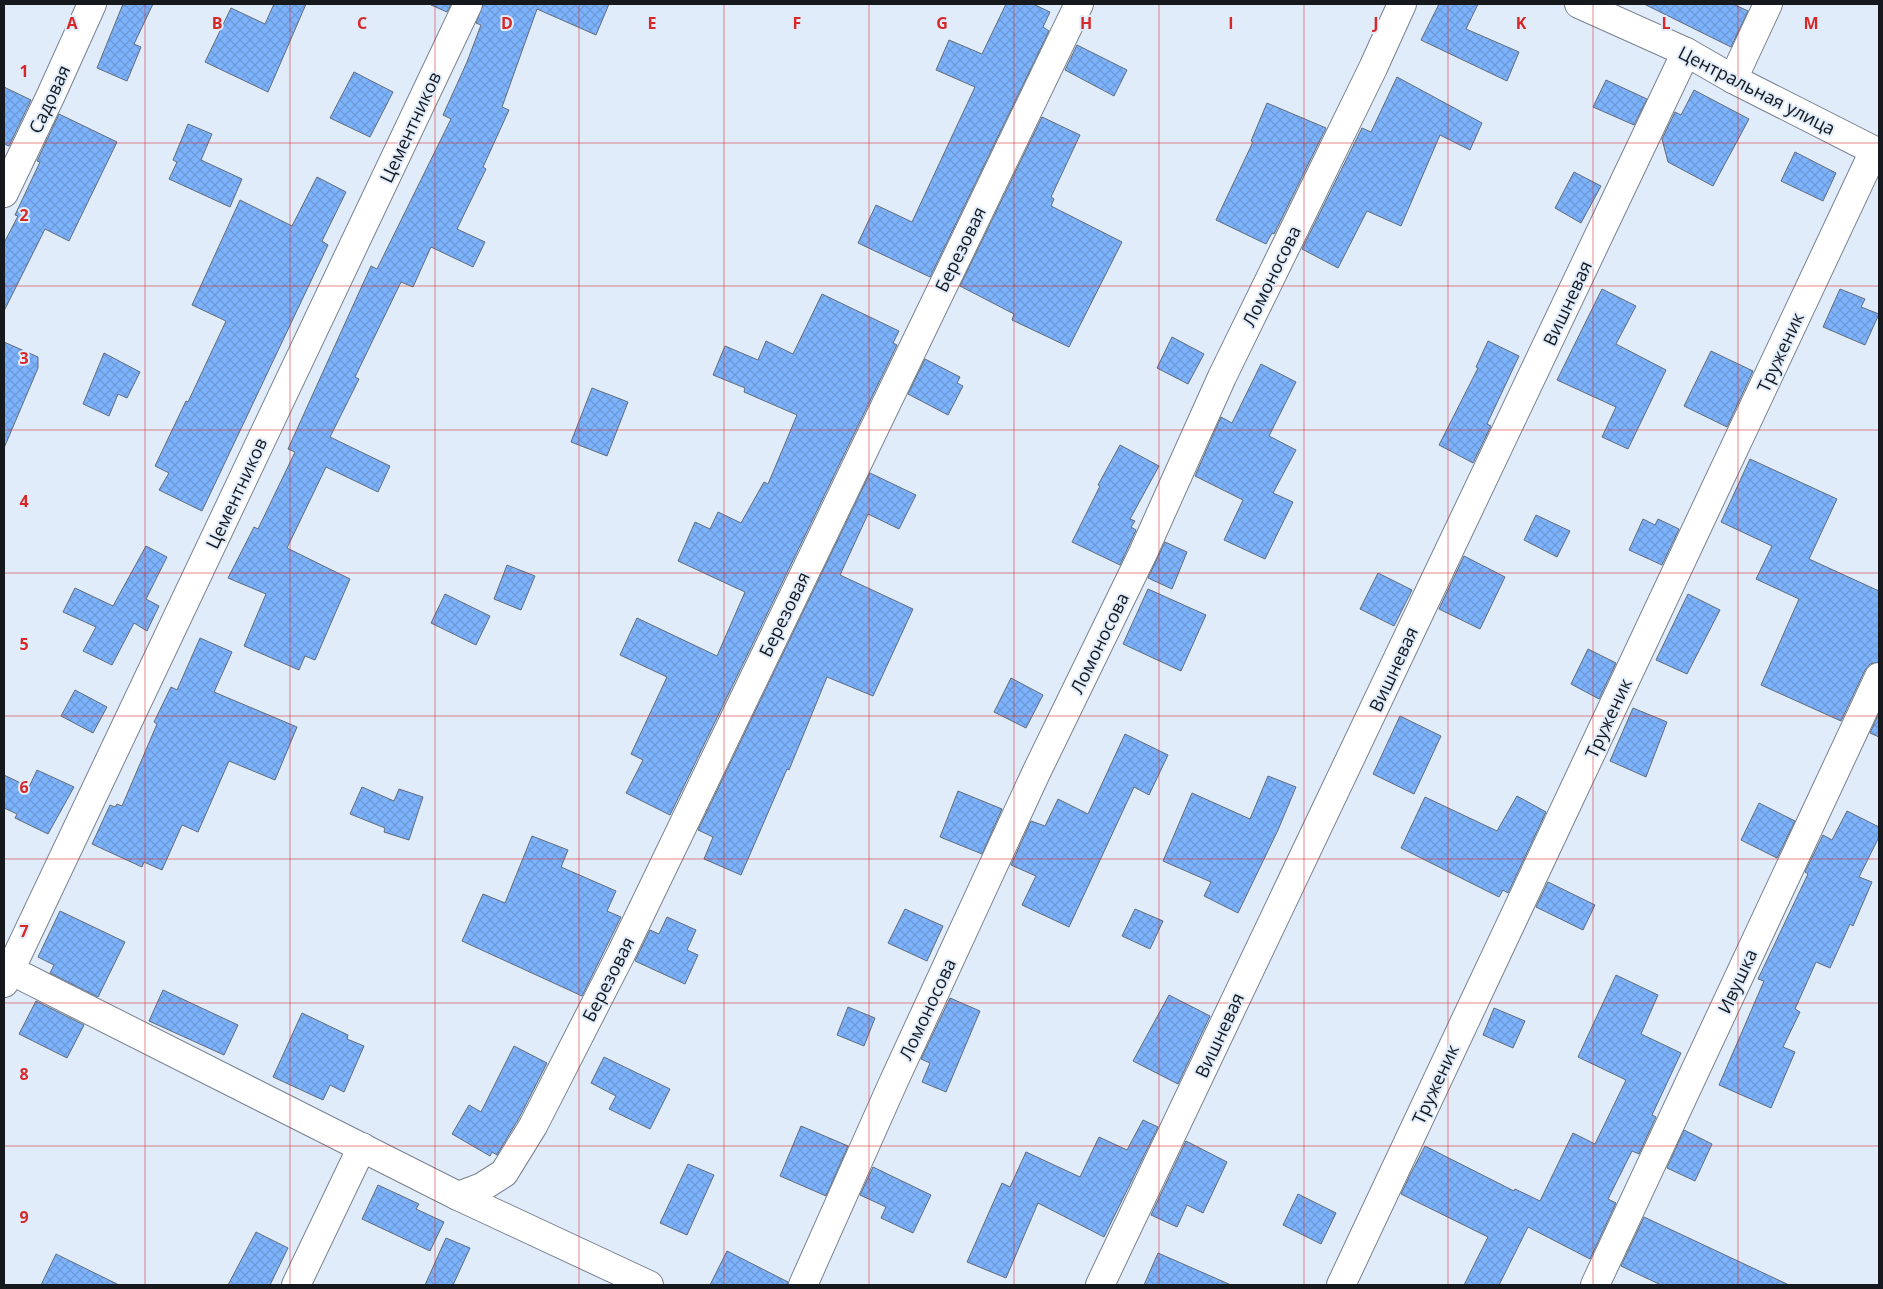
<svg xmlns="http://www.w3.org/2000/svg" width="1883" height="1289" font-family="'Open Sans',sans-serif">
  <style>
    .building { fill: url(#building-cross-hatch); stroke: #636c79 }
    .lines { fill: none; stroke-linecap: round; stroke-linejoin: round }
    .minor-casing { stroke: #78828f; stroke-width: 30 }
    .minor { stroke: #fff; stroke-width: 28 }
    .grid { fill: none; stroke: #d62828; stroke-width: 1; stroke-opacity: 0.55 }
    .labels { text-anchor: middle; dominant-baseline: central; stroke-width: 4; stroke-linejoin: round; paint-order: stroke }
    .street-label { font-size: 18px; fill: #15191e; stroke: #e1ecfb }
    .grid-label { font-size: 16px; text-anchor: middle; font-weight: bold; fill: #d62828; stroke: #e1ecfb; stroke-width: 4; stroke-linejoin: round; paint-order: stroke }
  </style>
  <defs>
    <pattern id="building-cross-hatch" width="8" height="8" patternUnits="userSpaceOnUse" patternTransform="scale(1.25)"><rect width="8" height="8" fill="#7db3fd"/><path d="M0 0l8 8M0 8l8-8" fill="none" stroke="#6b99d8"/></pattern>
  </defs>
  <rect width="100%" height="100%" fill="#e1ecfb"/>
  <g class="building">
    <path d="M123,4H153L134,44L141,47L127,81L97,68Z"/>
    <path d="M274,4H306L268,92L205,62L231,8L265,24Z"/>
    <path d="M432,4H451L447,12L431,5Z"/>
    <path d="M483,4H609L596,35L537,9L502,107L509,110L483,167L486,169L457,229L485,242L473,267L431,247L413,287L401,282L355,377L359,379L330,437L390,466L378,492L326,467L287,548L350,579L315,660L305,656L299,670L244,646L266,594L228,578L254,527L258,529L295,452L288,449L371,266L377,269L451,119L443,115L467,62L481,25L476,23Z"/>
    <path d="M1006,4H1033L1050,12L1043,27L1049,31L930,277L858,243L876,205L912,222L975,87L936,70L949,40L982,54Z"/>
    <path d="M1439,4H1478L1466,29L1519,52L1507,81L1421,40Z"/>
    <path d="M1644,4H1733L1748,11L1731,47Z"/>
    <path d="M1077,45L1127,70L1114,96L1065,70Z"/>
    <path d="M354,72L393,92L370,137L330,118Z"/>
    <path d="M1397,77L1482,123L1470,150L1440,135L1401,226L1367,211L1338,268L1302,249L1362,128L1371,132Z"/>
    <path d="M1606,80L1647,99L1634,125L1593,107Z"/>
    <path d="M4,87L31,100L9,146L4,144Z"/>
    <path d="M1694,90L1749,119L1713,186L1668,162L1662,139L1675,112L1681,115Z"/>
    <path d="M1267,103L1326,128L1274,234L1272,233L1266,244L1216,220L1253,142L1251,141Z"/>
    <path d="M59,114L117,142L69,241L45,229L4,311V243L18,216L15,215L40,162L37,161Z"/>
    <path d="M1042,117L1080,135L1051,197L1054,199L1051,206L1122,242L1069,347L1012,320L1014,314L960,286Z"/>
    <path d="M188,124L212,134L201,160L242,179L230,207L169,179L177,162L173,160Z"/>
    <path d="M1795,152L1836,173L1823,201L1781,181Z"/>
    <path d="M1574,172L1601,186L1581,223L1555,208Z"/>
    <path d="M317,177L346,192L322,241L328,245L202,511L159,490L169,473L155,466L186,401L188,402L226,321L192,305L240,200L292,226Z"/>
    <path d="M1602,289L1636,306L1616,344L1666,370L1628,449L1602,437L1616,407L1557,380Z"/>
    <path d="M1840,289L1865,299L1861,307L1879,314L1865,345L1823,327Z"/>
    <path d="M822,294L899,331L893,343L897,345L670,815L626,793L643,760L631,754L667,677L620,655L637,618L717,656L745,592L678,561L695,522L710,529L718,512L741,523L764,482L768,484L797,415L744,392L745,388L713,375L725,346L758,360L766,341L793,354Z"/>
    <path d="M1172,337L1204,354L1188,384L1157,368Z"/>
    <path d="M1488,341L1519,356L1487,424L1491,426L1473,463L1439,445L1478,368L1476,367Z"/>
    <path d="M4,342L38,357V368L4,448Z"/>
    <path d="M1711,351L1753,371L1727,427L1684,406Z"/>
    <path d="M104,353L140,372L127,398L118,394L109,416L83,404Z"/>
    <path d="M925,359L960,377L957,383L963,386L948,415L908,394Z"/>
    <path d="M1261,364L1296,382L1269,436L1296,450L1273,493L1293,502L1265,559L1224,540L1243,500L1195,476L1221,417L1232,423Z"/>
    <path d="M592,388L628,402L607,456L571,442Z"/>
    <path d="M1120,445L1159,466L1130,519L1135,521L1131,527L1136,530L1120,565L1072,542L1100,486L1098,485Z"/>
    <path d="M1750,459L1837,499L1809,559L1879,591V662L1870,664L1865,670L1841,721L1761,685L1799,599L1756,579L1772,546L1721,522Z"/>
    <path d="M870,473L916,495L899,529L868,514L840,575L913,609L873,696L827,677L789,770L787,769L741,875L704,859L713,837L698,830Z"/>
    <path d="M1536,515L1570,531L1557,557L1524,540Z"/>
    <path d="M1643,519L1655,525L1658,519L1679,529L1662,565L1629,550Z"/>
    <path d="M1165,542L1187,552L1172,589L1148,578Z"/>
    <path d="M146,546L167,557L146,599L159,606L147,631L134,623L112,665L83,651L96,627L63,612L75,588L113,606Z"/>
    <path d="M1464,556L1505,577L1480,629L1439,609Z"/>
    <path d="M507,565L535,576L521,610L494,599Z"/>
    <path d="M1378,573L1412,590L1394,626L1360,609Z"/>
    <path d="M1148,589L1206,615L1181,671L1123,644Z"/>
    <path d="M445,594L490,616L476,645L431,623Z"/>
    <path d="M1688,594L1720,610L1687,674L1656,660Z"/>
    <path d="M200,638L232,652L214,692L297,727L275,780L229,761L198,832L182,825L162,870L144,862L142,867L92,844L110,805L115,807L117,804L122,806L157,724L154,722L171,687L177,690Z"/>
    <path d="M1588,649L1616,663L1599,699L1571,684Z"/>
    <path d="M1011,678L1043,695L1026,728L994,712Z"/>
    <path d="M75,690L107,707L93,733L61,716Z"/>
    <path d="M1633,708L1667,722L1646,777L1610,761Z"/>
    <path d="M1879,713V737L1870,733Z"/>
    <path d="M1400,716L1441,736L1414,794L1373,774Z"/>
    <path d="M1125,734L1168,755L1149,795L1134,787L1069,927L1022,905L1036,876L1011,865L1031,821L1045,826L1058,799L1088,814Z"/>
    <path d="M37,770L74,787L48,834L15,818L17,814L4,808V775L29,787Z"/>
    <path d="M1268,776L1296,787L1278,830L1238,913L1204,896L1211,882L1163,861L1192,793L1250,819Z"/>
    <path d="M362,787L394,801L399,789L423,797L409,840L384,832L385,828L350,814Z"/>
    <path d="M958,791L1002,809L982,854L940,837Z"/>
    <path d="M1517,796L1546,812L1508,893L1503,890L1499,897L1401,848L1425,797L1497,831Z"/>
    <path d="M1759,803L1795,821L1777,858L1741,840Z"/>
    <path d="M1847,811L1879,827V837L1859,877L1872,882L1853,926L1850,924L1830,968L1816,962L1795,1009L1800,1012L1783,1047L1795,1052L1771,1108L1719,1085L1764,981L1758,979L1808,874L1805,872L1823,835L1832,840Z"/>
    <path d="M532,836L568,850L561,867L616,891L607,911L621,917L582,996L462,941L483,894L505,903Z"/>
    <path d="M1548,882L1595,905L1583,930L1536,907Z"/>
    <path d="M905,909L943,926L927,961L888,943Z"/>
    <path d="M1135,909L1163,921L1150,949L1122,936Z"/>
    <path d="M60,911L125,942L98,997L50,973L54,965L38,957Z"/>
    <path d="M667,917L696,930L687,950L698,955L685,984L635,961L650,930L659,934Z"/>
    <path d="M1616,975L1658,995L1641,1034L1681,1053L1652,1115L1656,1117L1639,1154L1632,1151L1608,1199L1616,1203L1590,1259L1528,1227L1499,1285H1464L1488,1237L1401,1194L1410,1175L1425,1146L1514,1191L1515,1189L1540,1201L1573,1133L1595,1144L1626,1080L1578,1057Z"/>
    <path d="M163,990L238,1025L224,1055L149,1021Z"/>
    <path d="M1169,995L1210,1016L1178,1084L1133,1061Z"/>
    <path d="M950,998L980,1011L946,1092L922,1082L930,1063L921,1059Z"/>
    <path d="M36,1001L84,1025L67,1058L19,1034Z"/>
    <path d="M848,1007L875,1018L864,1046L837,1035Z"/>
    <path d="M1494,1008L1525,1021L1513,1048L1483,1035Z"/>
    <path d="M302,1013L348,1035L347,1039L364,1046L344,1092L330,1085L323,1100L273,1077Z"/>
    <path d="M514,1046L547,1063L519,1118L497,1155L492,1152L490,1156L452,1134L469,1105L481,1112Z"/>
    <path d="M604,1057L670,1089L650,1129L609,1109L616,1096L591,1083Z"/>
    <path d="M1143,1120L1158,1127L1104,1237L1038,1203L1006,1278L967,1262L1002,1183L1010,1187L1026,1152L1080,1177L1099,1137L1127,1150Z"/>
    <path d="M801,1126L848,1146L826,1196L780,1176Z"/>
    <path d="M1684,1130L1712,1144L1695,1181L1667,1168Z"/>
    <path d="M1186,1141L1227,1162L1203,1213L1187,1205L1177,1227L1151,1215Z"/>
    <path d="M688,1164L714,1175L687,1235L660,1223Z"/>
    <path d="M873,1167L931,1195L913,1233L881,1218L886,1207L860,1195Z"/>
    <path d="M378,1185L419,1204L416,1209L444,1222L430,1251L362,1219Z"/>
    <path d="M1298,1194L1336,1213L1321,1244L1283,1225Z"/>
    <path d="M1644,1217L1789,1285H1661L1621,1266Z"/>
    <path d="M256,1232L288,1248L270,1285H228Z"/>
    <path d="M446,1238L470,1248L453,1285H425Z"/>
    <path d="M727,1251L788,1282V1285H710Z"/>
    <path d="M1158,1253L1231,1285H1144Z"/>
    <path d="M56,1254L119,1285H41Z"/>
  </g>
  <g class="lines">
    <g class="minor-casing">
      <g id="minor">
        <path d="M1579,4L1686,52L1733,79L1879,153"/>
        <path d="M1733,79L1768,4"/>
        <path d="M4,193L51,95L92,4"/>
        <path d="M4,967L458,1196L649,1285"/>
        <path d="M4,983L468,4"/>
        <path d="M458,1196L482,1187L504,1173L533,1126L621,954L1079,4"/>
        <path d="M296,1285L362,1147"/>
        <path d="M803,1285L893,1083L1036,773L1143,553L1222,377L1373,68L1402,4"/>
        <path d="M1100,1285L1686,52"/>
        <path d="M1341,1285L1874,151"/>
        <path d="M1595,1285L1879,677"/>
      </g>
    </g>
    <use href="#minor" class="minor"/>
  </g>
  <path class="grid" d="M145,4V1285M290,4V1285M435,4V1285M579,4V1285M724,4V1285M869,4V1285M1014,4V1285M1159,4V1285M1304,4V1285M1448,4V1285M1593,4V1285M1738,4V1285M4,143H1879M4,286H1879M4,430H1879M4,573H1879M4,716H1879M4,859H1879M4,1003H1879M4,1146H1879"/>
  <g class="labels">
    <g class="street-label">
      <text transform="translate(1757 90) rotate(27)">Центральная улица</text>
      <text transform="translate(49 99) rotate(-65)">Садовая</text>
      <text transform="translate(410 127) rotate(-65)">Цементников</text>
      <text transform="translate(960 249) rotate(-64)">Березовая</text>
      <text transform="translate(1271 276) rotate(-64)">Ломоносова</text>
      <text transform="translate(1567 303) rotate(-65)">Вишневая</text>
      <text transform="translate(1780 352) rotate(-65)">Труженик</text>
      <text transform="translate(236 493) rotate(-65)">Цементников</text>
      <text transform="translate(784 614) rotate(-64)">Березовая</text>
      <text transform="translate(1099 643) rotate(-64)">Ломоносова</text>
      <text transform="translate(1393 669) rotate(-65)">Вишневая</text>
      <text transform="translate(1608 718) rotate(-65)">Труженик</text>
      <text transform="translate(608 979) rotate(-63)">Березовая</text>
      <text transform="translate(1737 981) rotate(-65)">Ивушка</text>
      <text transform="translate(927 1009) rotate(-65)">Ломоносова</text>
      <text transform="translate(1219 1035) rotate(-65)">Вишневая</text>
      <text transform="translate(1435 1084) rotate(-65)">Труженик</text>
    </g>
  </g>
  <g class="grid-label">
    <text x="72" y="29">A</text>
    <text x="217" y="29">B</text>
    <text x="362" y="29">C</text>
    <text x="507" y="29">D</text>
    <text x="652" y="29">E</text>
    <text x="797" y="29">F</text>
    <text x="942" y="29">G</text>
    <text x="1086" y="29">H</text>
    <text x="1231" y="29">I</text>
    <text x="1376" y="29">J</text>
    <text x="1521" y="29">K</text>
    <text x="1666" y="29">L</text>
    <text x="1811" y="29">M</text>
    <text x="24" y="77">1</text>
    <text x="24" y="221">2</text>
    <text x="24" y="364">3</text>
    <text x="24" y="507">4</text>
    <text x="24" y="650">5</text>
    <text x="24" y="793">6</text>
    <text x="24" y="937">7</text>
    <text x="24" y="1080">8</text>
    <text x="24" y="1223">9</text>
  </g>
  <rect width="1883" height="1289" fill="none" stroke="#15191e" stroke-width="10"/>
</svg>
